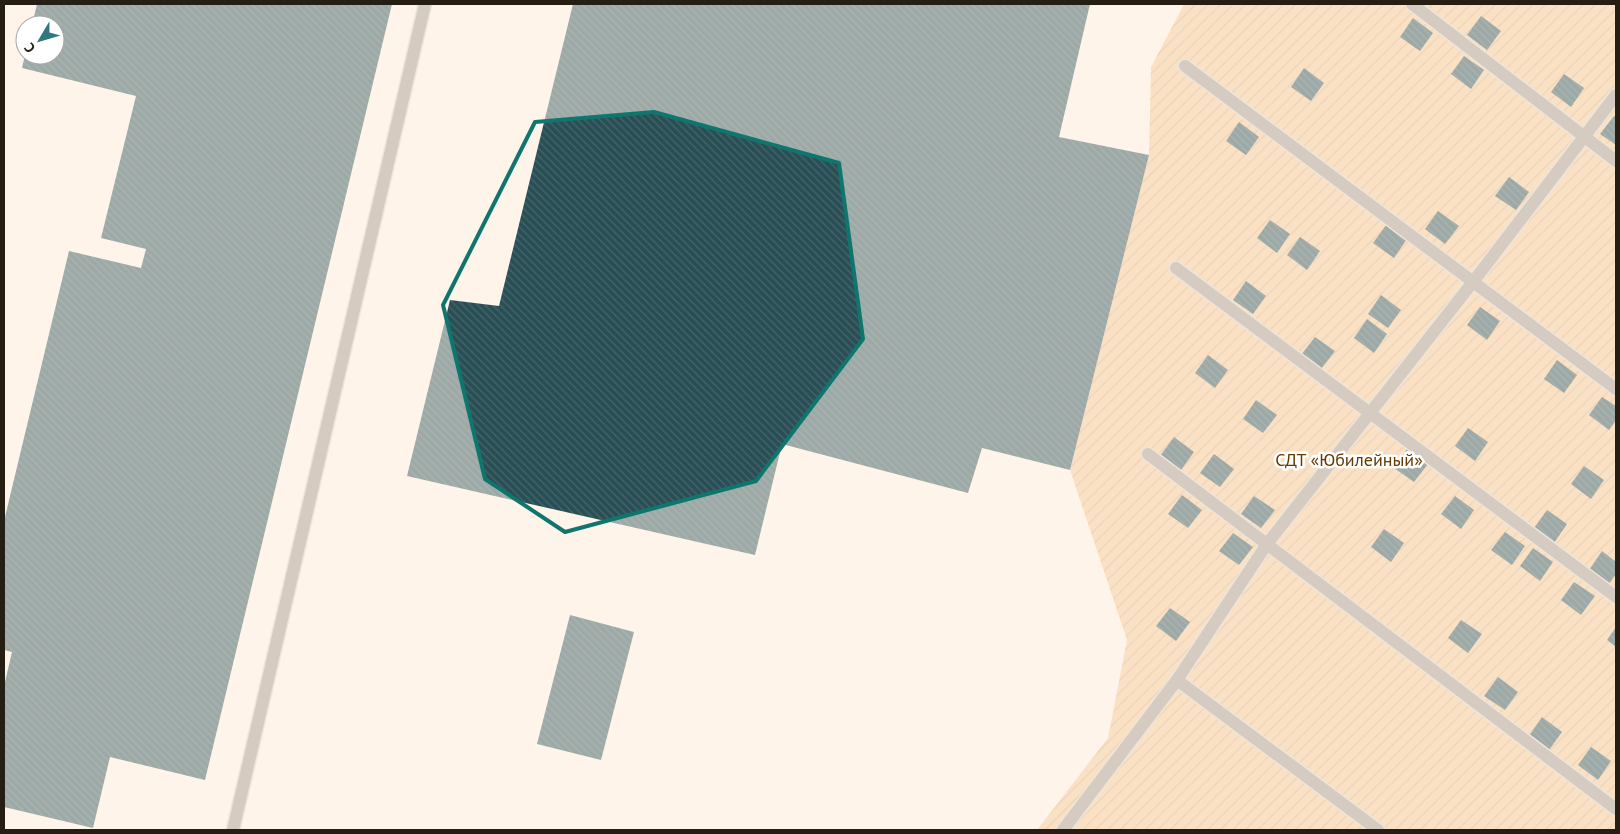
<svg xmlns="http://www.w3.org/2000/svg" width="1620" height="834" font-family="'PT Sans',sans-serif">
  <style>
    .garden { fill: url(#garden-furrows) }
    .building { fill: url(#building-back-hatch) }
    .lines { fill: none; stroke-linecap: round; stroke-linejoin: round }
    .minor-casing { stroke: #dbd2c7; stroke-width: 15 }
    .minor { stroke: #a59a8f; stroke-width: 12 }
    .marked { fill: none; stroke: #0f766e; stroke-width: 4; stroke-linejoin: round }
    .labels { text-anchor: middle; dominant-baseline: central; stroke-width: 5; stroke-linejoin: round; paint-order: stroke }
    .park-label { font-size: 18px; fill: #653b00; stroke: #fff }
  </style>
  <defs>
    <pattern id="garden-furrows" width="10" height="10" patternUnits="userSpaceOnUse" patternTransform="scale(1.25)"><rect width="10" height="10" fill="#f9ca98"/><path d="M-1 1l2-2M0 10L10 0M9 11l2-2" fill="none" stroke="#d5ad82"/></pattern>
    <pattern id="building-back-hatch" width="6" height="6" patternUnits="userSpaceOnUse" patternTransform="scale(1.25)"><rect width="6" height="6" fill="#294f56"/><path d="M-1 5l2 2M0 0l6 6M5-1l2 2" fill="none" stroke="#47656a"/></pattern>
  </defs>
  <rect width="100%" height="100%" fill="#fef4e9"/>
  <path class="garden" d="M1184,4H1616V830H1037L1108,738L1127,640L1070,470L1149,155L1151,67Z"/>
  <g class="building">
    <path d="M37,4H392L205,780L110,757L93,828L4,807V686L12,652L4,650V521L69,251L141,268L146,249L101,238L136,96L22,68L25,55H55V25H32Z"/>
    <path d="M573,4H1090L1059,137L1149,155L1070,470L982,448L968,493L782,444L755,555L407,476L450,300L499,306Z"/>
    <path d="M1481,16L1501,31L1487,50L1467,35Z"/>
    <path d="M1413,18L1433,33L1420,51L1400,37Z"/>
    <path d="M1464,56L1484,70L1471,89L1451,74Z"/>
    <path d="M1304,68L1324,83L1311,101L1291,87Z"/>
    <path d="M1564,74L1584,88L1571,107L1551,92Z"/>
    <path d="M1614,116L1616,117V145L1600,134Z"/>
    <path d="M1239,122L1259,137L1246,155L1226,141Z"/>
    <path d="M1509,177L1529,192L1516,210L1495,196Z"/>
    <path d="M1438,211L1459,226L1445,244L1425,229Z"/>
    <path d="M1270,220L1290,234L1277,253L1257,238Z"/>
    <path d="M1387,224L1407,239L1394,258L1373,243Z"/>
    <path d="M1300,237L1320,251L1307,270L1287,255Z"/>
    <path d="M1246,281L1266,296L1253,314L1233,300Z"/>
    <path d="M1381,295L1401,310L1388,328L1368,314Z"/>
    <path d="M1480,307L1500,321L1487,340L1467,325Z"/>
    <path d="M1367,319L1387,334L1374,353L1354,338Z"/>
    <path d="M1315,337L1335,351L1321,369L1301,355Z"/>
    <path d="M1208,355L1228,370L1215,388L1195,373Z"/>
    <path d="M1557,360L1577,375L1564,393L1544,379Z"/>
    <path d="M1602,397L1616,406V420L1609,430L1589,415Z"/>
    <path d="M1256,400L1277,415L1263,433L1243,419Z"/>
    <path d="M1468,428L1488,442L1475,461L1455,446Z"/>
    <path d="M1174,437L1194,452L1181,470L1160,456Z"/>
    <path d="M1407,449L1428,464L1414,482L1394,468Z"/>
    <path d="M1214,454L1234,469L1220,487L1200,473Z"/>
    <path d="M1584,466L1604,480L1591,499L1571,484Z"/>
    <path d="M1182,495L1202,510L1188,528L1168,514Z"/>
    <path d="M1254,496L1275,510L1261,528L1241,514Z"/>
    <path d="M1455,496L1474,510L1461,529L1441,514Z"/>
    <path d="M1547,510L1567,524L1554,543L1534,528Z"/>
    <path d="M1384,529L1404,543L1391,562L1371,547Z"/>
    <path d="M1505,532L1525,546L1512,565L1491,550Z"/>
    <path d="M1233,533L1253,547L1239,565L1219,551Z"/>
    <path d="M1533,548L1553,562L1540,581L1520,566Z"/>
    <path d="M1602,551L1616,562V574L1609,584L1589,570Z"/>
    <path d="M1574,582L1595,596L1581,615L1561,600Z"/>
    <path d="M1170,608L1190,622L1176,641L1156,626Z"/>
    <path d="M570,615L634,632L601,760L537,744Z"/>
    <path d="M1461,620L1482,634L1468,653L1448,638Z"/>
    <path d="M1616,627V647L1607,640Z"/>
    <path d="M1498,677L1518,692L1505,710L1484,696Z"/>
    <path d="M1542,717L1562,732L1549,750L1529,736Z"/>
    <path d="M1591,747L1611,761L1598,780L1578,765Z"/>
  </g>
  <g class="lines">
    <g class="minor-casing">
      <g id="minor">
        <path d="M1412,4L1616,161"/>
        <path d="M1185,66L1616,389"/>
        <path d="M1176,268L1616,597"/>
        <path d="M1148,454L1616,809"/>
        <path d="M1177,680L1378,830"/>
        <path d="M233,830L425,4"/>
        <path d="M1063,830L1177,680L1267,544L1473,282L1616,95"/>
      </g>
    </g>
    <use href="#minor" class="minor"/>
  </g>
  <path d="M0 0H1620V834H0ZM654,112L839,163L863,339L756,481L565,532L485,479L443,305L535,122Z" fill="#fef4e9" fill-opacity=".55" fill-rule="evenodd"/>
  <path class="marked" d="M654,112L839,163L863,339L756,481L565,532L485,479L443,305L535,122Z"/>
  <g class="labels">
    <g class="park-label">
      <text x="1349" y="459">СДТ «Юбилейный»</text>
    </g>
  </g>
  <rect width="1620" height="834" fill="none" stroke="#261d13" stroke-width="10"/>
  <g transform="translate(40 40) rotate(232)"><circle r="24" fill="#ffffff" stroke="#a8a5a1"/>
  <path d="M0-4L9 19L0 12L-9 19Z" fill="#307782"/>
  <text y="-8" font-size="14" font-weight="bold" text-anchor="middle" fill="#261d13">С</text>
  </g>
</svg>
